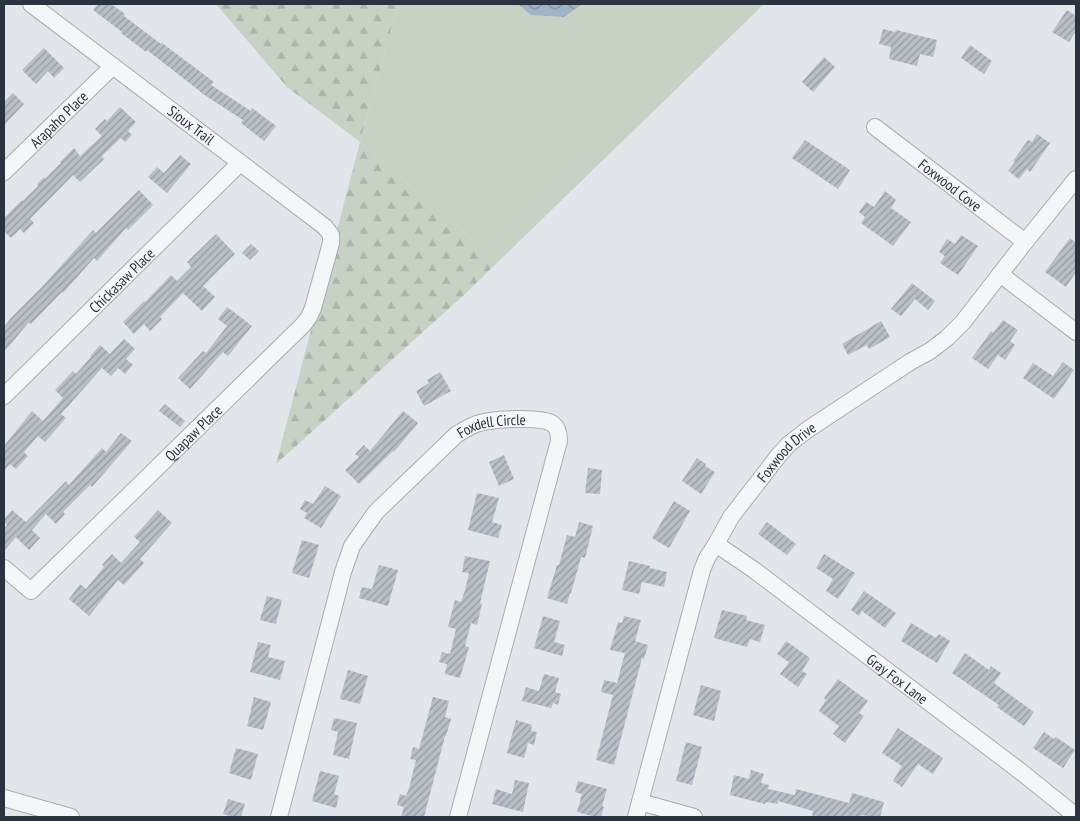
<svg xmlns="http://www.w3.org/2000/svg" width="1080" height="821" font-family="'PT Sans Narrow',sans-serif">
  <style>
    .green { fill: #c8d2c4 }
    .forest { fill: url(#forest-firs) }
    .water { fill: url(#water-waves) }
    .building { fill: url(#building-hatch) }
    .lines { fill: none; stroke-linecap: round; stroke-linejoin: round }
    .minor-casing { stroke: #a8acb3; stroke-width: 18 }
    .minor { stroke: #f5f6f8; stroke-width: 16 }
    .labels { text-anchor: middle; dominant-baseline: central; stroke-width: 4; stroke-linejoin: round; paint-order: stroke }
    .street-label { font-size: 15px; fill: #2c3340; stroke: #f2f4f7 }
  </style>
  <defs>
    <pattern id="forest-firs" width="22" height="20" patternUnits="userSpaceOnUse" patternTransform="scale(1.25)"><rect width="22" height="20" fill="#c8d2c4"/><path d="M5 1l3.5 6h-7zM16 11l3.5 6h-7z" fill="#acb5a9"/></pattern>
    <pattern id="water-waves" width="16" height="10" patternUnits="userSpaceOnUse" patternTransform="scale(1.25)"><rect width="16" height="10" fill="#a1b3c6"/><path d="M0 5q4-4 8 0t8 0" fill="none" stroke="#8392a2"/></pattern>
    <pattern id="building-hatch" width="6" height="6" patternUnits="userSpaceOnUse" patternTransform="scale(1.25)"><rect width="6" height="6" fill="#babec6"/><path d="M-1 1l2-2M0 6l6-6M5 7l2-2" fill="none" stroke="#979ba2"/></pattern>
  </defs>
  <rect width="100%" height="100%" fill="#e2e5e9"/>
  <path class="green" d="M398,4H764L498,262L360,142Z"/>
  <path class="forest" d="M216,4H398L360,142L498,262L464,295L276,464L360,142L287,87Z"/>
  <path class="water" d="M518,4H582L564,17L531,15Z"/>
  <g class="building">
    <path d="M98,4H111L125,14L124,16L161,44L162,43L214,82L211,85L251,111L252,108L276,126L264,141L241,123L243,120L206,96L147,50L146,52L121,33L122,32L93,10Z"/>
    <path d="M1067,10L1076,16V31L1069,42L1052,32Z"/>
    <path d="M883,29L895,32L896,30L937,40L933,57L920,54L917,66L889,59L891,47L879,44Z"/>
    <path d="M970,45L992,61L984,74L961,58Z"/>
    <path d="M44,48L64,68L54,78L48,71L36,84L22,70Z"/>
    <path d="M824,57L835,67L813,92L802,82Z"/>
    <path d="M13,93L24,104L4,125V102Z"/>
    <path d="M120,107L136,122L128,131L132,135L125,142L121,138L103,155L102,157L104,159L80,182L73,175L30,219L34,223L24,233L20,229L11,238L4,231V218L22,200L23,201L38,186L37,184L44,177L45,179L61,163L60,162L74,148L80,156L102,136L95,129L105,119L107,121Z"/>
    <path d="M1037,134L1050,143L1030,172L1027,169L1019,179L1008,171L1015,162L1013,161L1028,140L1032,142Z"/>
    <path d="M805,140L850,170L838,189L792,158Z"/>
    <path d="M180,155L191,164L167,193L148,177L157,167L164,173Z"/>
    <path d="M139,190L153,205L128,230L126,228L97,261L94,258L63,293L62,292L31,324L29,322L4,352V327L11,318L43,286L93,230L96,233Z"/>
    <path d="M885,191L896,200L891,208L911,222L893,246L861,223L865,217L859,212L866,202L874,207Z"/>
    <path d="M216,234L235,254L203,286L215,297L202,311L183,293L160,317L162,319L150,331L144,324L134,334L123,322L144,301L145,302L171,275L177,281L191,267L187,262Z"/>
    <path d="M961,235L978,246L958,275L940,263L945,256L939,252L947,239L955,244Z"/>
    <path d="M1070,238L1076,243V272L1066,287L1045,272Z"/>
    <path d="M251,244L259,251L250,260L242,253Z"/>
    <path d="M912,283L935,301L928,310L915,299L901,316L891,309Z"/>
    <path d="M227,307L252,326L228,356L223,352L190,389L178,378L203,351L206,353L227,326L218,319Z"/>
    <path d="M1003,320L1018,330L1010,341L1015,345L1005,360L998,355L988,369L972,358L991,331L993,333Z"/>
    <path d="M881,321L890,337L869,349L867,345L848,355L842,344Z"/>
    <path d="M124,339L135,349L126,359L133,365L125,374L118,368L111,376L102,368L61,414L66,418L45,442L38,436L24,452L28,456L16,469L10,464L4,471V446L32,411L43,421L63,398L55,390L73,371L76,374L91,357L90,356L100,345L110,354Z"/>
    <path d="M1063,362L1074,370L1054,399L1023,378L1033,363L1053,376Z"/>
    <path d="M440,372L451,391L424,406L416,391L429,383L427,380Z"/>
    <path d="M165,404L185,421L180,427L159,411Z"/>
    <path d="M403,411L418,423L394,452L393,451L359,484L345,470L359,457L355,454L364,445L370,451Z"/>
    <path d="M121,433L132,441L92,487L90,485L63,512L65,514L56,524L46,514L32,530L40,538L29,550L16,537L4,551V529L7,525L4,521V519L12,510L26,522L66,481L69,485L102,448L106,452Z"/>
    <path d="M504,455L514,479L499,486L489,462Z"/>
    <path d="M697,458L706,464L705,466L715,472L701,494L682,481Z"/>
    <path d="M588,468L602,470L600,494L585,493Z"/>
    <path d="M325,486L341,496L321,528L304,518L307,513L300,509L305,500L313,504Z"/>
    <path d="M477,493L499,498L492,522L502,525L498,538L468,530Z"/>
    <path d="M674,501L690,511L669,548L652,538Z"/>
    <path d="M158,510L172,523L140,559L144,563L124,585L118,580L89,616L69,599L80,584L86,589L104,567L102,565L112,554L121,563L140,542L134,537Z"/>
    <path d="M579,522L593,526L585,558L581,557L571,593H570L567,604L547,598L557,565H559L567,535L575,537Z"/>
    <path d="M767,522L796,544L787,555L758,534Z"/>
    <path d="M302,540L319,545L309,578L292,573Z"/>
    <path d="M824,554L855,573L838,599L826,591L833,579L816,568Z"/>
    <path d="M465,556L490,561L480,603L482,604L477,625L471,623L465,646L469,647L460,678L445,674L447,664L439,662L442,652L450,654L456,629L448,627L455,600L461,602L465,590L469,573L462,572Z"/>
    <path d="M629,561L650,566V568L667,572L664,587L642,582L639,594L622,590Z"/>
    <path d="M379,565L398,570L388,606L359,598L362,587L372,589Z"/>
    <path d="M864,591L896,613L885,628L862,611L859,616L851,610Z"/>
    <path d="M267,596L282,600L276,624L260,620Z"/>
    <path d="M722,610L747,616L746,620L765,625L760,642L750,639L747,647L714,638Z"/>
    <path d="M543,616L560,621L554,642L565,645L562,656L534,648Z"/>
    <path d="M624,616L641,620L635,641L648,645L644,659L642,658L614,765L596,760L613,695L601,692L604,680L617,683L625,653L610,650L618,622L622,623Z"/>
    <path d="M911,623L936,638L939,634L950,641L937,663L901,641Z"/>
    <path d="M786,641L810,658L802,671L807,674L798,687L780,674L789,662L777,654Z"/>
    <path d="M258,642L271,645L268,657L285,661L280,680L250,672Z"/>
    <path d="M965,653L989,670L991,666L1001,673L994,683L1034,712L1024,726L997,707L999,705L952,673Z"/>
    <path d="M348,670L368,676L360,704L340,699Z"/>
    <path d="M544,674L559,678L555,692L561,694L558,705L553,703L551,708L522,701L526,687L539,691Z"/>
    <path d="M838,679L868,701L859,713L864,716L845,743L833,734L839,726L819,711L826,700L824,698Z"/>
    <path d="M701,685L721,691L714,721L693,715Z"/>
    <path d="M254,697L271,702L263,730L247,726Z"/>
    <path d="M433,697L449,701L445,717L451,719L446,736H445L424,817H401L404,807L397,805L400,794L406,796L409,788L416,760L410,759L413,747L419,749Z"/>
    <path d="M334,718L357,723L349,759L333,755L338,732L331,730Z"/>
    <path d="M516,720L532,725L531,731L537,732L534,745L528,743L524,758L507,753Z"/>
    <path d="M898,728L943,758L933,774L918,764L902,787L893,781L902,766L882,753Z"/>
    <path d="M1044,732L1054,739L1056,737L1075,750L1063,768L1033,748Z"/>
    <path d="M686,742L702,747L692,785L676,781Z"/>
    <path d="M236,748L258,754L251,780L229,773Z"/>
    <path d="M751,770L764,774L761,783L769,785L768,789L795,795L796,789L849,803L852,793L884,802L880,817H872L862,815L861,817H812L813,811L778,801V804L766,802L765,804L730,795L734,775L749,779Z"/>
    <path d="M320,771L339,776L334,794L339,796L336,808L312,801Z"/>
    <path d="M515,780L529,783L523,812L492,804L496,789L512,794Z"/>
    <path d="M578,781L607,789L602,806L604,807L601,817H596L577,812L582,794L575,792Z"/>
    <path d="M228,799L245,804L241,817H233L223,814Z"/>
  </g>
  <g class="lines">
    <g class="minor-casing">
      <g id="minor">
        <path id="s1" d="M875,127L1025,242"/>
        <path id="s2" d="M4,172L113,66"/>
        <path d="M1000,274L1076,332"/>
        <path id="s3" d="M4,396L240,163"/>
        <path id="s4" d="M716,544L754,570L1020,771L1076,816"/>
        <path id="s5" d="M4,568L31,591L303,325L309,317L313,308L331,243V235L325,227L31,4"/>
        <path d="M4,798L71,817"/>
        <path d="M640,802L694,817"/>
        <path id="s6" d="M279,817L343,572L352,546L376,512L456,435C464,430 471,425 480,423C493,419 542,416 553,424C558,428 559,435 559,441L458,817"/>
        <path id="s7" d="M636,817L702,570L707,558L716,544L731,517L779,455L789,444L807,430L910,362L930,351L947,338L963,322L1025,242L1076,179"/>
      </g>
    </g>
    <use href="#minor" class="minor"/>
  </g>
  <g class="labels">
    <g class="street-label">
      <text stroke="none"><textPath href="#s2" startOffset="76">Arapaho Place</textPath></text>
      <text transform="translate(191 125) rotate(37)">Sioux Trail</text>
      <text stroke="none"><textPath href="#s1" startOffset="95">Foxwood Cove</textPath></text>
      <text stroke="none"><textPath href="#s3" startOffset="165">Chickasaw Place</textPath></text>
      <text stroke="none"><textPath href="#s6" startOffset="471">Foxdell Circle</textPath></text>
      <text stroke="none"><textPath href="#s5" startOffset="262">Quapaw Place</textPath></text>
      <text stroke="none"><textPath href="#s7" startOffset="402">Foxwood Drive</textPath></text>
      <text stroke="none"><textPath href="#s4" startOffset="226">Gray Fox Lane</textPath></text>
    </g>
  </g>
  <rect width="1080" height="821" fill="none" stroke="#2c3340" stroke-width="10"/>
</svg>
